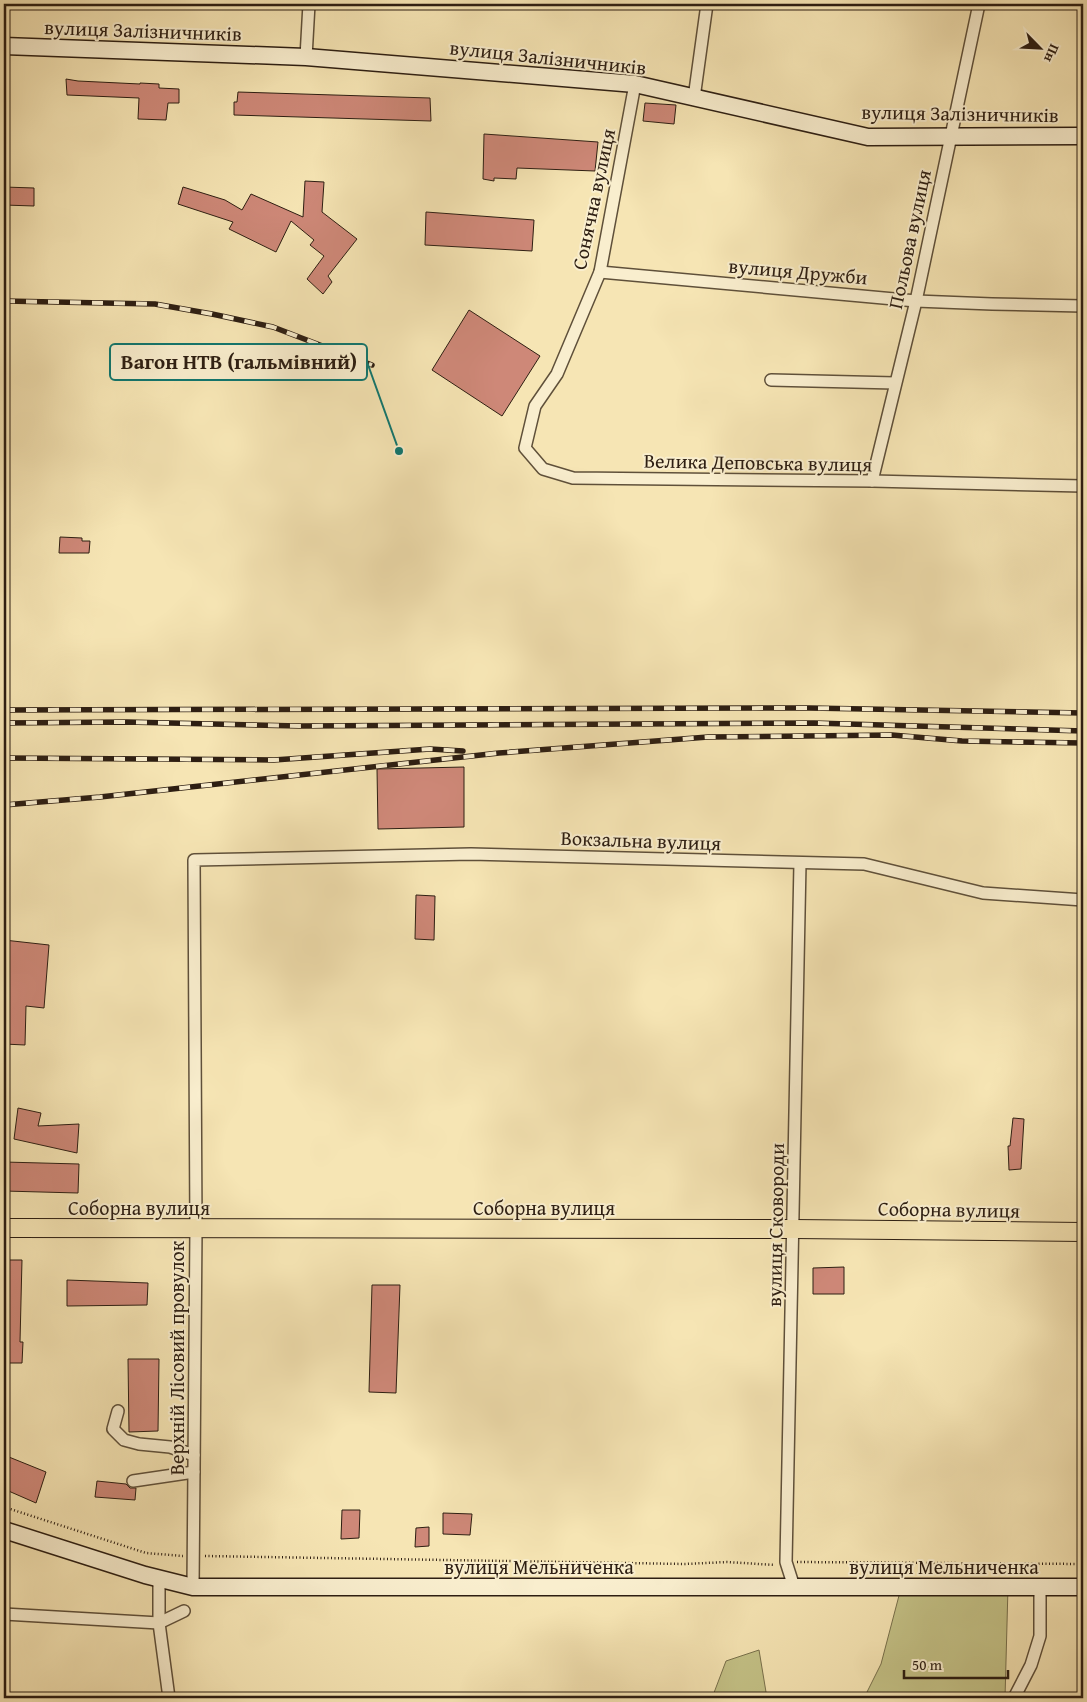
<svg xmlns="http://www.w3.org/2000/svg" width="1087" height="1702" font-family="'Gentium Book Plus',serif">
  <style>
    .green { fill: #c4c287; stroke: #78704c }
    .building { fill: #ce8878; stroke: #2d1e12 }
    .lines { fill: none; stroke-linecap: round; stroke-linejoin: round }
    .street-casing { stroke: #5f503a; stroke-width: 14 }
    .secondary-casing { stroke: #2d1e12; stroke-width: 19 }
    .primary-casing { stroke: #2d1e12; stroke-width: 20 }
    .path { stroke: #2d1e12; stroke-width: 2.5; stroke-dasharray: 1 2.5; stroke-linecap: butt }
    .street { stroke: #f9eece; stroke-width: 11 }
    .secondary { stroke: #f9eece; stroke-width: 16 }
    .primary { stroke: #f6e5b4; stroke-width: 18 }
    .rail-casing { stroke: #2d1e12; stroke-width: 5.5 }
    .rail { stroke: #f9eece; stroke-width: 4; stroke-dasharray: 11; stroke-linecap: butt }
    .labels { text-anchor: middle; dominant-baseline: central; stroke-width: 4; stroke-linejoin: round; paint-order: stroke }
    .street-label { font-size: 20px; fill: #2d1e12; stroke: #f9eece }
    .leader { fill: none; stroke: #0f766e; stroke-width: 2 }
    .callout-dot { fill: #0f766e; stroke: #f9eece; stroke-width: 2 }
    .callout { fill: #f9eece; stroke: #0f766e; stroke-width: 2 }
    .callout-label { font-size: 21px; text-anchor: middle; font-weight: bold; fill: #2d1e12 }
  </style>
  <rect width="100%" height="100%" fill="#f6e5b4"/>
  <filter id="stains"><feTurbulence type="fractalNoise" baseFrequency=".004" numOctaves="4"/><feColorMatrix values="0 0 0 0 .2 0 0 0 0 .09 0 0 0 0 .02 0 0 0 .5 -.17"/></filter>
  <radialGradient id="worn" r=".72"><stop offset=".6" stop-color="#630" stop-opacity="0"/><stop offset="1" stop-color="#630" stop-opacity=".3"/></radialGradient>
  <g class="green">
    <path d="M1008,1587L1005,1698H864L881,1664L901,1588Z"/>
    <path d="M759,1650L767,1698H712L726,1661Z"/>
  </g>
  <g class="building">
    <path d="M66,79L78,81L140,84V83L159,84V88L179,89V103H168L166,120L138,119L139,98L67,95Z"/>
    <path d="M238,92L430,98L431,121L234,115V102H237Z"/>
    <path d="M645,103L676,105L674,124L643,121Z"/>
    <path d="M484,134L598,142L595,171L517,168L516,179L494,178V181L483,179Z"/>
    <path d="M305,181L324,182L322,212L357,239L328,276L332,282L323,294L307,279L324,256L310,245L314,240L291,221L276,252L229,229L233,222L178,204L183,187L225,200L242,210L251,194L303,217Z"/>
    <path d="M4,187L34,188V206L4,205Z"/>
    <path d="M426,212L534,220L532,251L425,245Z"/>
    <path d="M469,310L540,356L502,416L432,370Z"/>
    <path d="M60,537L82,538V541H90L89,553H59Z"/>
    <path d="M464,767V827L378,829L377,769Z"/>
    <path d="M416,895L435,896L434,940L415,939Z"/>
    <path d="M4,940L49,945L44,1008L26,1006L25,1045L4,1044Z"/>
    <path d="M18,1108L41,1113L38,1126L79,1124L77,1153L14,1139Z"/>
    <path d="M1013,1118L1024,1119L1021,1169L1009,1170L1008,1146H1010Z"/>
    <path d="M4,1162L79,1164L78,1193L4,1191Z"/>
    <path d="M4,1260H22L20,1342H23L22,1363H4Z"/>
    <path d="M844,1267V1294H813V1268Z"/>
    <path d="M67,1280L148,1283L147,1305L67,1306Z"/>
    <path d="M372,1285H400L396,1393L369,1392Z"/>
    <path d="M128,1359H159L158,1431L129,1432Z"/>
    <path d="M4,1455L46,1472L36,1503L4,1489Z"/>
    <path d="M97,1481L126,1484L130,1488H136L135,1500L95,1497Z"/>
    <path d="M342,1510H360L359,1538L341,1539Z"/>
    <path d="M443,1513L472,1514L470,1535L443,1534Z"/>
    <path d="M429,1527V1546L415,1547L416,1528Z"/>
  </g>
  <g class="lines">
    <g class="street-casing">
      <g id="street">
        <path d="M306,57L309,4"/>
        <path d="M635,84L600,272L557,374L535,406L525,448L543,469L573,478L872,481L1083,486"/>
        <path d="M694,98L707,4"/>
        <path d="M600,272L916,301L992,304L1083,306"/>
        <path d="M771,380L895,383"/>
        <path d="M872,481L916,301L979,4"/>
        <path d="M118,1411L113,1429L124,1440L139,1444L170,1447L194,1455"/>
        <path d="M133,1481L194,1472"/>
        <path d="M159,1579V1623L169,1698"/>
        <path d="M193,1587L196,1228L194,860L471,854L864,864L983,893L1083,900"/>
        <path d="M794,1587L786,1562L800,863"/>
        <path d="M4,1614L159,1623L184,1611"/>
        <path d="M1014,1698L1031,1665L1040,1636V1587"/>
      </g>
    </g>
    <g class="secondary-casing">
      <g id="secondary">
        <path d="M4,46L306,57L635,84L868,137L1083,136"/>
        <path d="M4,1530L145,1575L193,1587H1083"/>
      </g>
    </g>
    <g class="primary-casing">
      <path id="primary" d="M4,1228L794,1229L1083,1232"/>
    </g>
    <g class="path">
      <path d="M4,1507L146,1553L183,1556"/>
      <path d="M205,1556L685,1564L727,1562L775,1565"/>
      <path d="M797,1562L1083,1564"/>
    </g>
    <use href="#street" class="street"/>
    <use href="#secondary" class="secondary"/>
    <use href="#primary" class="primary"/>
    <g class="rail-casing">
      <g id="rail">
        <path d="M4,301L155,304L212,314L273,327L372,365"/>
        <path d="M4,710L809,708L1083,713"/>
        <path d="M4,723L127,722L299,726L814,723L1083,731"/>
        <path d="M4,758L274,760L430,749L463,751"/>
        <path d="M4,805L100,797L499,753L708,737L892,735L962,741L1083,743"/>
      </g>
    </g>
    <use href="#rail" class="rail"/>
  </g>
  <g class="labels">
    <g class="street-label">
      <text transform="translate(143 30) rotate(2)">вулиця Залізничників</text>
      <text transform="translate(548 57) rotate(6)">вулиця Залізничників</text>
      <text transform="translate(960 113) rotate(1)">вулиця Залізничників</text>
      <text transform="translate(593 199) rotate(-78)">Сонячна вулиця</text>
      <text transform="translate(909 239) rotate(-78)">Польова вулиця</text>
      <text transform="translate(798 271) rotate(5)">вулиця Дружби</text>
      <text transform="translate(758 462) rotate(1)">Велика Деповська вулиця</text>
      <text transform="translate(641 840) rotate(2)">Вокзальна вулиця</text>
      <text x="139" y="1207">Соборна вулиця</text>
      <text x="544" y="1207">Соборна вулиця</text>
      <text transform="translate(949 1209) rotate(1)">Соборна вулиця</text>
      <text transform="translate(775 1225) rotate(-89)">вулиця Сковороди</text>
      <text transform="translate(176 1358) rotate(-90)">Верхній Лісовий провулок</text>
      <text x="539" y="1566">вулиця Мельниченка</text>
      <text x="944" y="1566">вулиця Мельниченка</text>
    </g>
  </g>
  <path class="leader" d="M399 451L367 362"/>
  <circle class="callout-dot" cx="399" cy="451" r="5"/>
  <rect class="callout" x="110" y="344" width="257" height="36" rx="5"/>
  <g class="callout-label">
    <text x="239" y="369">Вагон НТВ (гальмівний)</text>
  </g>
  <rect width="1087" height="1702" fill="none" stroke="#f6e5b4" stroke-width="20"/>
  <rect x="5" y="5" width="1077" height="1692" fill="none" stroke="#2d1e12" stroke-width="2.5"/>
  <rect x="10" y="10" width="1067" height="1682" fill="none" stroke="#2d1e12"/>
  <g transform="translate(1040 48) rotate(114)" stroke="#f9eece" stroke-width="4" paint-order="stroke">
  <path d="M0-4L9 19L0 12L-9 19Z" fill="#2d1e12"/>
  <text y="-8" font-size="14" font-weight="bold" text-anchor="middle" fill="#2d1e12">Пн</text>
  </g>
  <path d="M904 1670v8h104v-8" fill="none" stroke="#2d1e12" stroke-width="2.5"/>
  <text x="912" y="1670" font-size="15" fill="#2d1e12" stroke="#f9eece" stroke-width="4" paint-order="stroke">50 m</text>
  <rect width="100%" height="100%" filter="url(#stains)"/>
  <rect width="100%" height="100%" fill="url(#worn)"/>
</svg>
